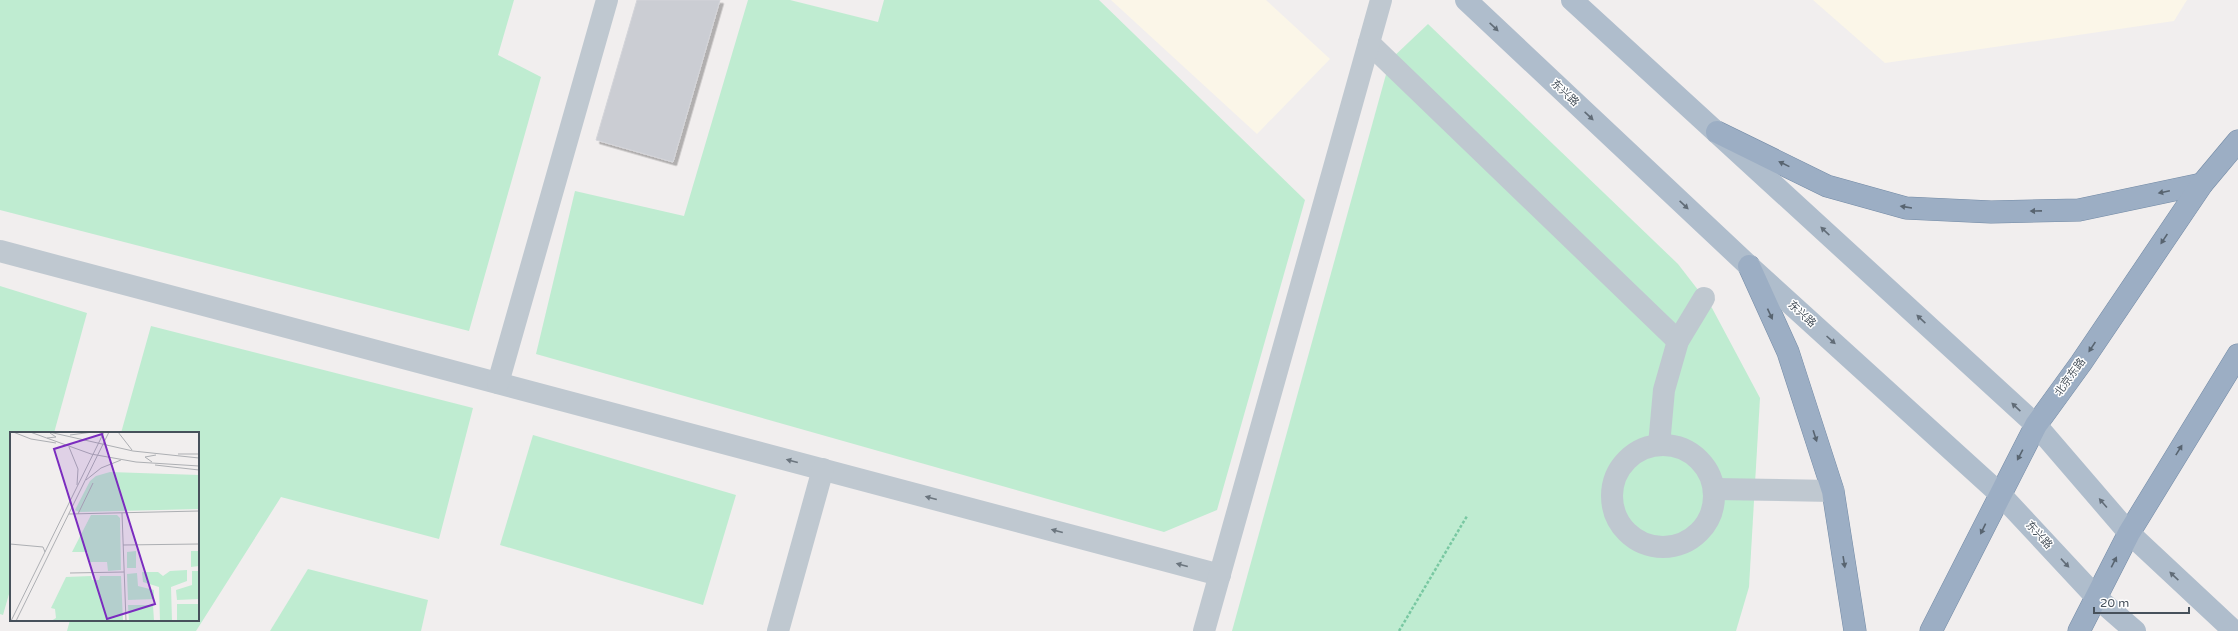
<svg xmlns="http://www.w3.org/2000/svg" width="2238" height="631" font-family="'Varela Round','Noto Sans SC',sans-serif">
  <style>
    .commercial { fill: #fbf6e8 }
    .green { fill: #bfecd1 }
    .building { fill: #cbcdd3; stroke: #d3d4d9; filter: url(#shadow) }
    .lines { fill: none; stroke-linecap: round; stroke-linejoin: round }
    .trunk-casing { stroke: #748ba6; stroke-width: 23 }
    .path { stroke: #79c8a2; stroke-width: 2.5; stroke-dasharray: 3 2; stroke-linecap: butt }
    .pedestrian { stroke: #bfc8d0; stroke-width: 22 }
    .minor { stroke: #bfc8d0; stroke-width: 22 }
    .primary { stroke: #afbdcc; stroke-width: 22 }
    .trunk { stroke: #9caec4; stroke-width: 22 }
    .oneway { fill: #616c77 }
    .oneway2 { fill: #586470 }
    .oneway3 { fill: #6b757e }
    .labels { text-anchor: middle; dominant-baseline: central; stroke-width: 3; stroke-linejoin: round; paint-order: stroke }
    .street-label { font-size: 11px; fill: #47515b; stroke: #fff }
    .inset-road { fill: none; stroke: #adafb3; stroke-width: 1 }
    .view { fill: #7b2cbf; fill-opacity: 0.15; stroke: #7b2cbf; stroke-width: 2 }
    .inset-edge { fill: none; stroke: #47515b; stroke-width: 2 }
  </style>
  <defs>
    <filter id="shadow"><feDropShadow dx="3.5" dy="3.5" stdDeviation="0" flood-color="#0004"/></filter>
  </defs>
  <rect width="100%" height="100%" fill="#f1eeee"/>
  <g class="commercial">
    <path d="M1111,0H1266L1330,59L1257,134Z"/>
    <path d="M1813,0H2187L2174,21L1885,63Z"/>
  </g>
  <g class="green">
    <path d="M0,0H514L498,55L541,77L469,331L0,210Z"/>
    <path d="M748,0H790L878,22L884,0H1099L1305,200L1217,510L1164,532L536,354L575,191L684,216Z"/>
    <path d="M1428,24L1678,264L1712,308L1760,398L1749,587L1736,631H1232L1390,60Z"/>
    <path d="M0,286L87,313L54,433H11V587L3,615L0,614Z"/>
    <path d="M151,326L473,408L439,539L281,497L196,631H67L70,620H198V433H121Z"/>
    <path d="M533,435L736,495L703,605L500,545Z"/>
    <path d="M308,569L428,600L421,631H270Z"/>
  </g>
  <path class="building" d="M637,0H720L673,162L596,140Z"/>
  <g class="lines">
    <g class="trunk-casing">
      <g id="trunk">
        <path d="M1717,132L1827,186L1906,208L1991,212L2079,210L2202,184"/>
        <path d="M1749,266L1788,352L1833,491L1855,631"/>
        <path d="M1931,631L2036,425L2081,363L2202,184L2238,141"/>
        <path d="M2079,631L2129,533L2238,355"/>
      </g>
    </g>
    <path class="path" d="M1399,631L1467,516"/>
    <g class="pedestrian">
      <path d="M1369,43L1678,341"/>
      <circle cx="1663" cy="496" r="51"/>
      <path d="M1659,445L1664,390L1678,341L1704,298"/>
      <path d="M1714,489L1833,491"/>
    </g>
    <g class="minor">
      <path d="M0,251L1220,575"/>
      <path d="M498,383L607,0"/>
      <path d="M778,631L823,469"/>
      <path d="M1204,631L1381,0"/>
    </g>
    <g class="primary">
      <path d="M1466,0L1749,266L2000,494L2096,597L2135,631"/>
      <path d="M1572,0L2036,425L2129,533L2234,631"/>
    </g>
    <use href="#trunk" class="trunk"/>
  </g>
  <defs><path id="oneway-solid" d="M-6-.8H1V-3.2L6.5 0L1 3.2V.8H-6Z"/></defs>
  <g class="oneway">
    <use href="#oneway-solid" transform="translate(1494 27) rotate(43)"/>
    <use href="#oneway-solid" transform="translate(1589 116) rotate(43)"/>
    <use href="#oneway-solid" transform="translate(1684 205) rotate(43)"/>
    <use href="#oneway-solid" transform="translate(1825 231) rotate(-137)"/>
    <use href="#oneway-solid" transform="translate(1921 319) rotate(-137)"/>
    <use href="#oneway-solid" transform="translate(1831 340) rotate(42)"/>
    <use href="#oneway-solid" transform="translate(2016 407) rotate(-137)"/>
    <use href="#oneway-solid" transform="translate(2103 503) rotate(-131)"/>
    <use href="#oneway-solid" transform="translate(2065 563) rotate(47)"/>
    <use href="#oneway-solid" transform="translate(2174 576) rotate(-137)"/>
  </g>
  <g class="oneway2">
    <use href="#oneway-solid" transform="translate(1784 164) rotate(-154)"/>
    <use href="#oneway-solid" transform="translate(2164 192) rotate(168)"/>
    <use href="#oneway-solid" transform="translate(1906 207) rotate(-171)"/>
    <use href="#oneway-solid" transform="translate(2036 211) rotate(179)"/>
    <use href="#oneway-solid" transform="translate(2164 239) rotate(124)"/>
    <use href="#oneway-solid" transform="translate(1770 314) rotate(65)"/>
    <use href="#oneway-solid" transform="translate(2092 347) rotate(124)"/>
    <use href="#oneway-solid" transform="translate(1815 436) rotate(72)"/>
    <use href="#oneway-solid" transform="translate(2179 450) rotate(-58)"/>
    <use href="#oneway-solid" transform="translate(2020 455) rotate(118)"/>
    <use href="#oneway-solid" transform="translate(1983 529) rotate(116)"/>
    <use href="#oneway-solid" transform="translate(1844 562) rotate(81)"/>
    <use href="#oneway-solid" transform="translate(2114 562) rotate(-63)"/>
  </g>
  <g class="oneway3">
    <use href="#oneway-solid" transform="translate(792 461) rotate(-165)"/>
    <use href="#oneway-solid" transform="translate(931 498) rotate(-165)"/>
    <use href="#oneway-solid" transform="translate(1057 531) rotate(-165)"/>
    <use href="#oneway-solid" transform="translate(1182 565) rotate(-165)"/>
  </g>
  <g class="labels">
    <g class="street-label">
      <text transform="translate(1565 93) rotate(43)">东兴路</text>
      <text transform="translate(1802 314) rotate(42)">东兴路</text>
      <text transform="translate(2070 377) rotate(-54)">北京东路</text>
      <text transform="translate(2039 535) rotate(47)">东兴路</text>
    </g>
  </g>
  <g transform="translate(10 432)">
    <rect width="189" height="189" fill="#f1eeee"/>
    <path d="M100,40L189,43V77L69,80L65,78L80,49L86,44ZM81,83H107L110,86L111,138L98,139L97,130H78V120H62ZM126,119V136H117V120ZM181,119H189V134L181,135ZM177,138V149L161,155L162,189H150L149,155L133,150L132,140H148L153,144L160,139ZM182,139H189V167L167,168L166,158L182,153ZM127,141L128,154L144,158V167L118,168L117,142ZM81,144L82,148H89L90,144H111L113,189H41L46,186L45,177L41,176L56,145ZM167,172H189V189H167ZM118,173H143L144,189H119Z" fill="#bfecd1"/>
    <path class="inset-road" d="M3,0L21,7L46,11M20,0L81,22L126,30L189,34M39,0L123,19L189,26M108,0L122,18M60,3L83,0M37,6L46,5L40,1M59,15L68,37L67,53M168,22H189M142,30L135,25L146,23M145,33L189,38M76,48L91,36L111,28M112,81L116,189M59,82L189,79M68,82L83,51M0,112L33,115L35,120M113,113L189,112M60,141L114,140M1,189L94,0M6,189L99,0"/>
    <path class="view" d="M92,2L145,172L97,187L44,17Z"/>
    <rect width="189" height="189" class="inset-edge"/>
  </g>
  <path d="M2094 607v6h95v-6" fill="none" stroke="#47515b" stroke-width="2"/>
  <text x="2100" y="607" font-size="12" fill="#47515b" stroke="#ffffff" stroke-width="3" paint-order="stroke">20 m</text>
</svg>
